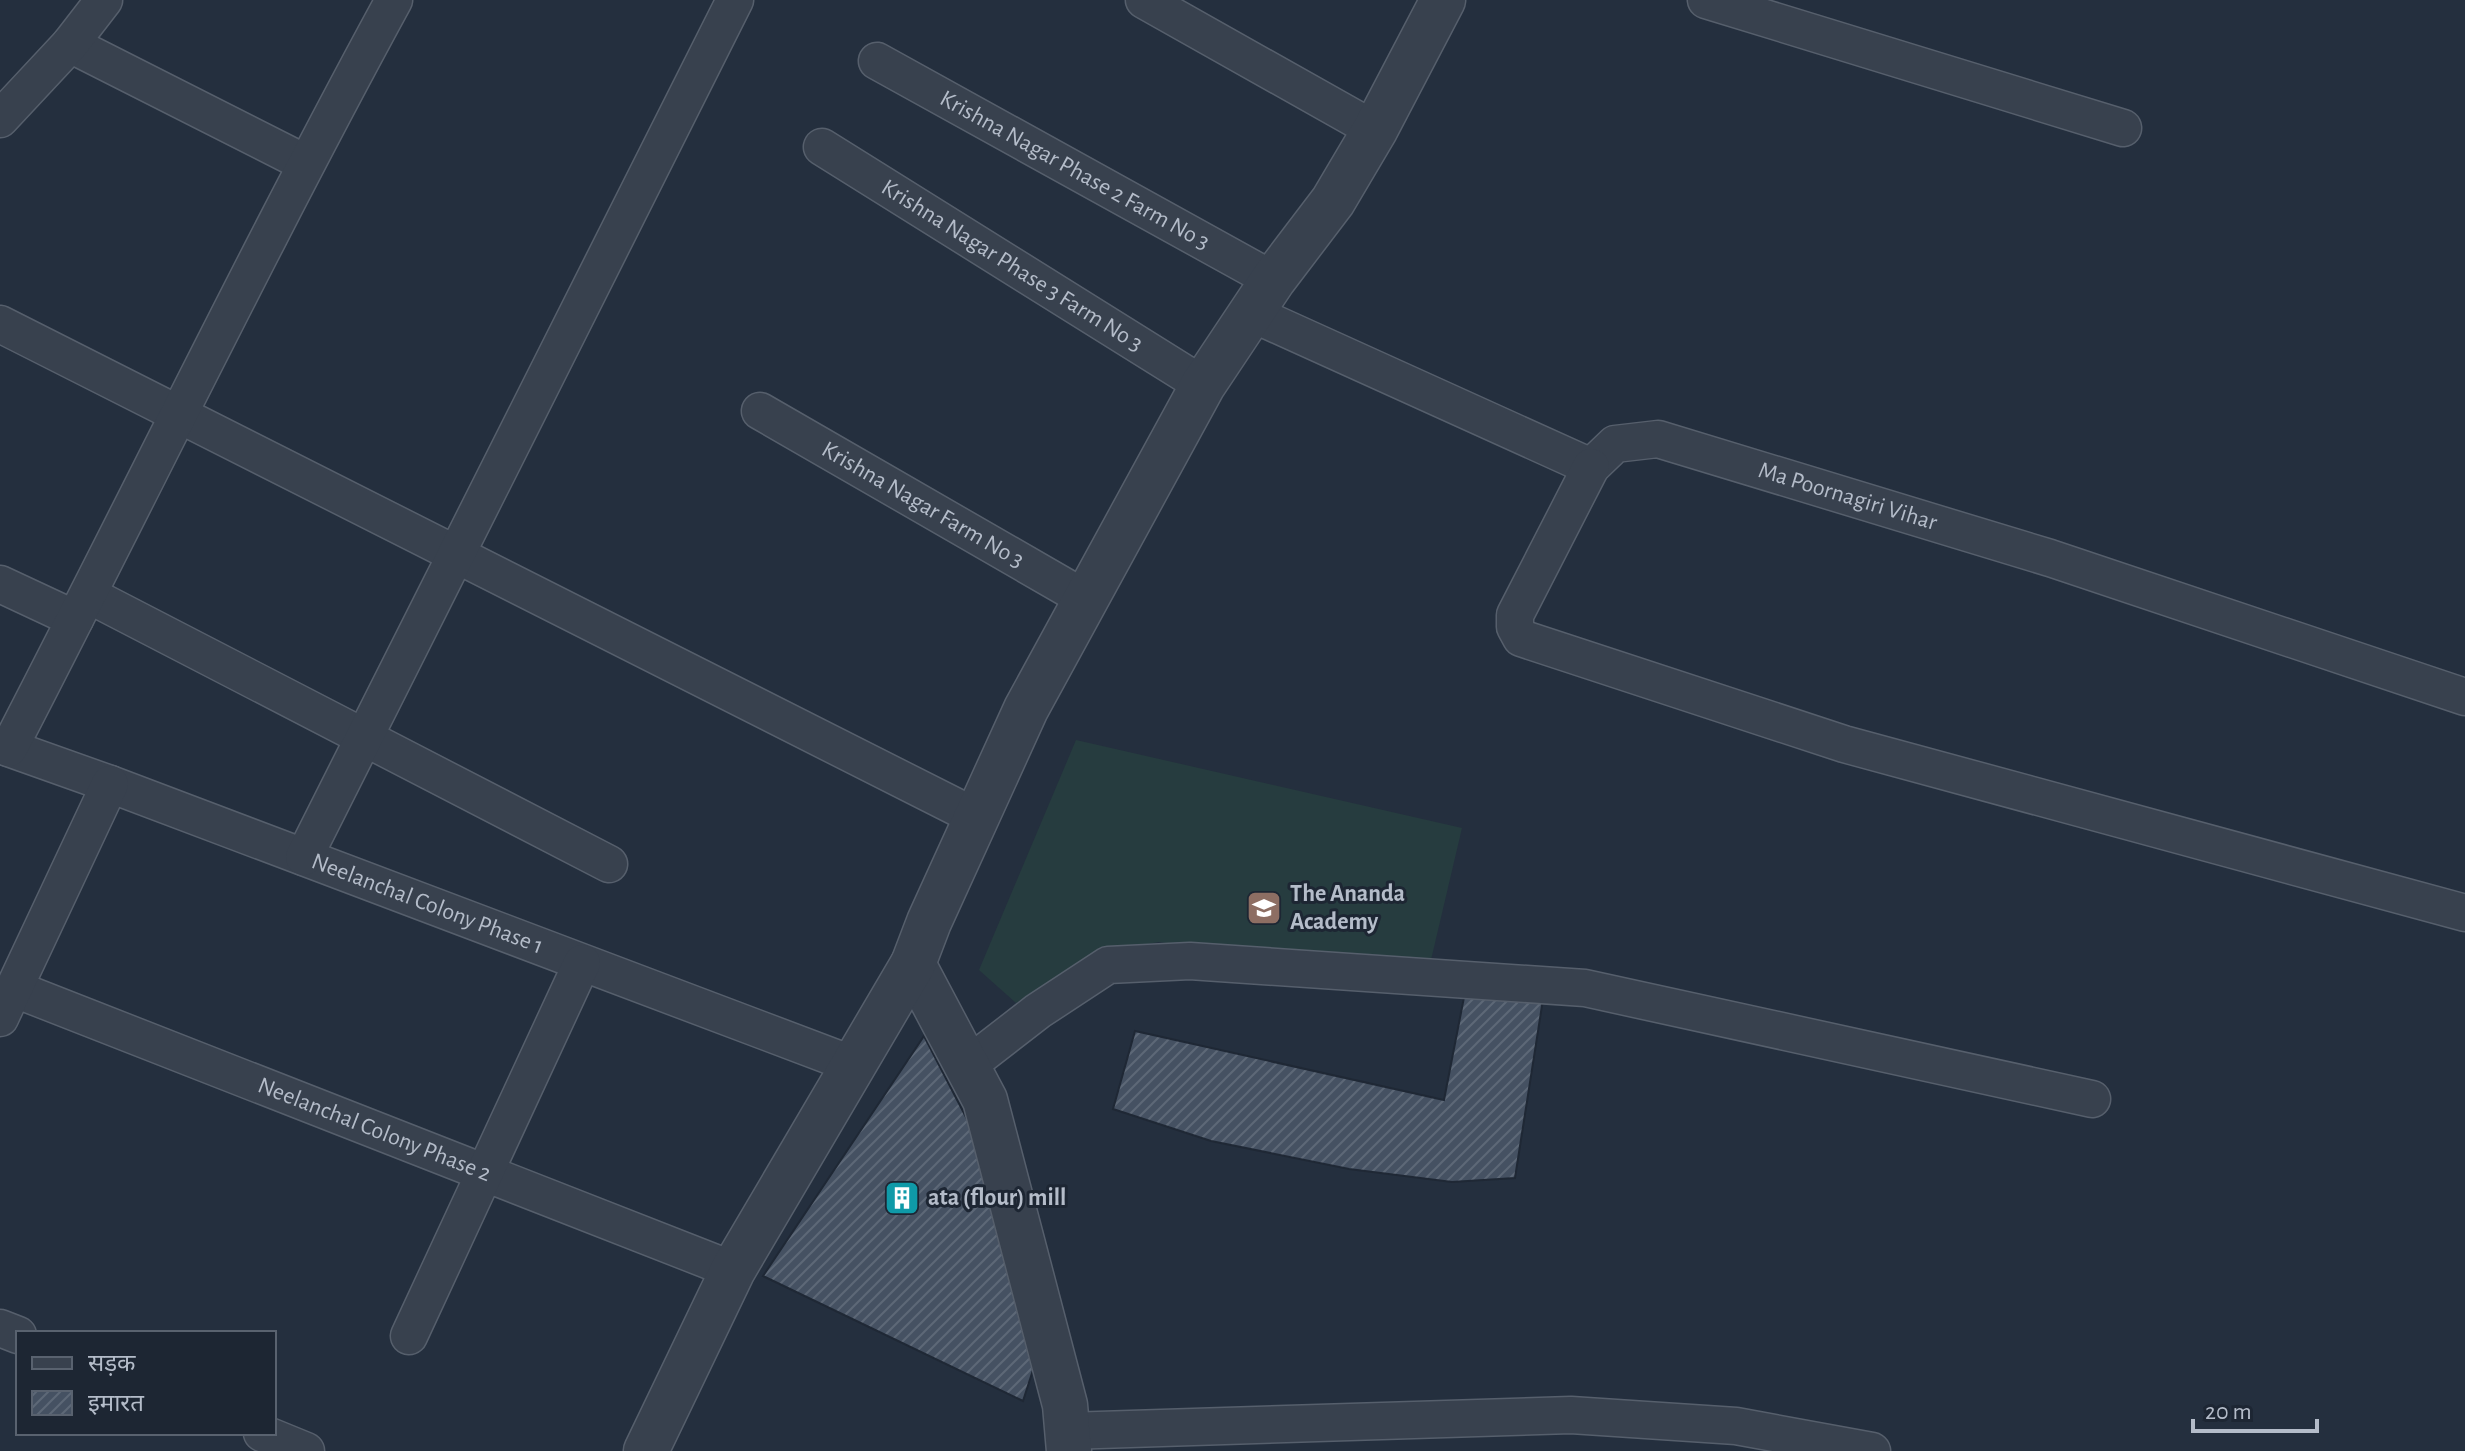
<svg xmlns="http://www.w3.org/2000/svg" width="2465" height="1451" font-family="'Alegreya Sans','Noto Sans Devanagari',sans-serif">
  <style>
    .grass { fill: #263c3f }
    .building { fill: url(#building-hatch); stroke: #1f2835; stroke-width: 2 }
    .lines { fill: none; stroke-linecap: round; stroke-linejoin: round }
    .minor-casing { stroke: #565f6c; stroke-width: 39 }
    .tertiary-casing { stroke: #565f6c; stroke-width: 47 }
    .minor { stroke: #38414e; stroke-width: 36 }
    .tertiary { stroke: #38414e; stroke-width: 44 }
    .labels { text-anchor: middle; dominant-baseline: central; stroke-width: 6; stroke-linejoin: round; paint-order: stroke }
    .street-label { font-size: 24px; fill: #b4bcc9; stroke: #1d2633 }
    .poi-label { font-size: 24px; font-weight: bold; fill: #b4bcc9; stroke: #1d2633; text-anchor: start }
  </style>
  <defs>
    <pattern id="building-hatch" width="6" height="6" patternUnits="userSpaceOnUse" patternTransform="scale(2)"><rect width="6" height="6" fill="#455162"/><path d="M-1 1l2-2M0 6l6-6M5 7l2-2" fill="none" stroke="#5d6877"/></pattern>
  </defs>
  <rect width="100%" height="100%" fill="#242f3e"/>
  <path class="grass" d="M1076,740L1462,828L1427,977L1159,942L1107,951L1016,1003L979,970Z"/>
  <g class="building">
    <path d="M1466,987L1544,993L1515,1178L1452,1182L1349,1169L1211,1141L1113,1109L1135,1031L1444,1100Z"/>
    <path d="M924,1036L968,1121L1033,1370L1023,1401L763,1276Z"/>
  </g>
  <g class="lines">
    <g class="minor-casing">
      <g id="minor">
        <path d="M1144,0L1375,130"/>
        <path d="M1706,0L2123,128"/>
        <path d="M70,44L305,163"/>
        <path id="s1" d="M877,61L1273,280"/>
        <path d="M0,119L70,44L104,0"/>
        <path id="s2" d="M822,147L1203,385"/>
        <path id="s3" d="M1251,313L1591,467L1615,444L1658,439L2050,558L2465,697"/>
        <path d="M0,324L976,817"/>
        <path id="s4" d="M760,411L1086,599"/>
        <path d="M1591,467L1515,615V627L1521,638L1844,744L2465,913"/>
        <path d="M0,584L75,619"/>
        <path d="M89,595L609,864"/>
        <path id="s5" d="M0,745L110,784L854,1065"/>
        <path d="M9,748C138,499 260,246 394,0"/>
        <path d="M304,857L735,0"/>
        <path id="s6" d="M15,989L733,1270"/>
        <path d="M0,1018L110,784"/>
        <path d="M967,1066L1038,1011L1108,965L1190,961L1585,988L2092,1099"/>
        <path d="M0,1328L18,1335"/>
        <path d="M409,1336L582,963"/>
        <path d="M1067,1431L1571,1415L1736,1426L1872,1451"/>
        <path d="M262,1433L306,1451"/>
      </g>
    </g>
    <g class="tertiary-casing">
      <g id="tertiary">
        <path d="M913,964L985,1100L1065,1405L1069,1451"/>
        <path d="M646,1451L733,1270L913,964L929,922L1026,709L1203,385L1273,280L1333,201L1375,130L1443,0"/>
      </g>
    </g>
    <use href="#minor" class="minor"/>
    <use href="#tertiary" class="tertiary"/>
  </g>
  <defs>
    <g id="school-square" transform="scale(1.8)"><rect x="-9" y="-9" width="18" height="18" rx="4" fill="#8d6e63" stroke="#1d2633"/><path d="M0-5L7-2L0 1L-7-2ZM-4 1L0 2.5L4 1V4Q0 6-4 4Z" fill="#fff"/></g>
    <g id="building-square" transform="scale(1.8)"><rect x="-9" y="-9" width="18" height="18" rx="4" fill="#0f9aa8" stroke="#1d2633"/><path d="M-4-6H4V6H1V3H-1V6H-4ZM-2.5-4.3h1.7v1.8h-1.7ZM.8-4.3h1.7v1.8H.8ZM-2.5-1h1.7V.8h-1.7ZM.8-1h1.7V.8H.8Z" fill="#fff"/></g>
  </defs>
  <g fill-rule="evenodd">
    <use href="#school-square" x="1264" y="908"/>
    <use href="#building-square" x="902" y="1198"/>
  </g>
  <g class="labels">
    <g class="street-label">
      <text stroke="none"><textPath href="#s1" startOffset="226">Krishna Nagar Phase 2 Farm No 3</textPath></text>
      <text stroke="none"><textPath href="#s2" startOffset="224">Krishna Nagar Phase 3 Farm No 3</textPath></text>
      <text stroke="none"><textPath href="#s3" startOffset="648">Ma Poornagiri Vihar</textPath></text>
      <text stroke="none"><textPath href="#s4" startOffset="188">Krishna Nagar Farm No 3</textPath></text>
      <text stroke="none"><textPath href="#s5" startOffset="456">Neelanchal Colony Phase 1</textPath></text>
      <text stroke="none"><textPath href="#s6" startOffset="386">Neelanchal Colony Phase 2</textPath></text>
    </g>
    <g class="poi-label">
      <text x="1290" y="894">The Ananda<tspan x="1290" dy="28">Academy</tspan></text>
      <text x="928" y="1198">ata (flour) mill</text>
    </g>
  </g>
  <rect x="16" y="1331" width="260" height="104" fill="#1d2633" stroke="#59626f" stroke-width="2"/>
  <rect x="32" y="1357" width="40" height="12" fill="#38414e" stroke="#59626f" stroke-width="2"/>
  <text x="88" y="1371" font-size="24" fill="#b4bcc9">सड़क</text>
  <rect x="32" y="1391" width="40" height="24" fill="url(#building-hatch)" stroke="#59626f" stroke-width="2"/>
  <text x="88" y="1411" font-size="24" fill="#b4bcc9">इमारत</text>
  <path d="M2193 1419v12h124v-12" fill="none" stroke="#b4bcc9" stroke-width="4"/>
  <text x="2205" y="1419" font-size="24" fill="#b4bcc9" stroke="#1d2633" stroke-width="6" paint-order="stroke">20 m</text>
</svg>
